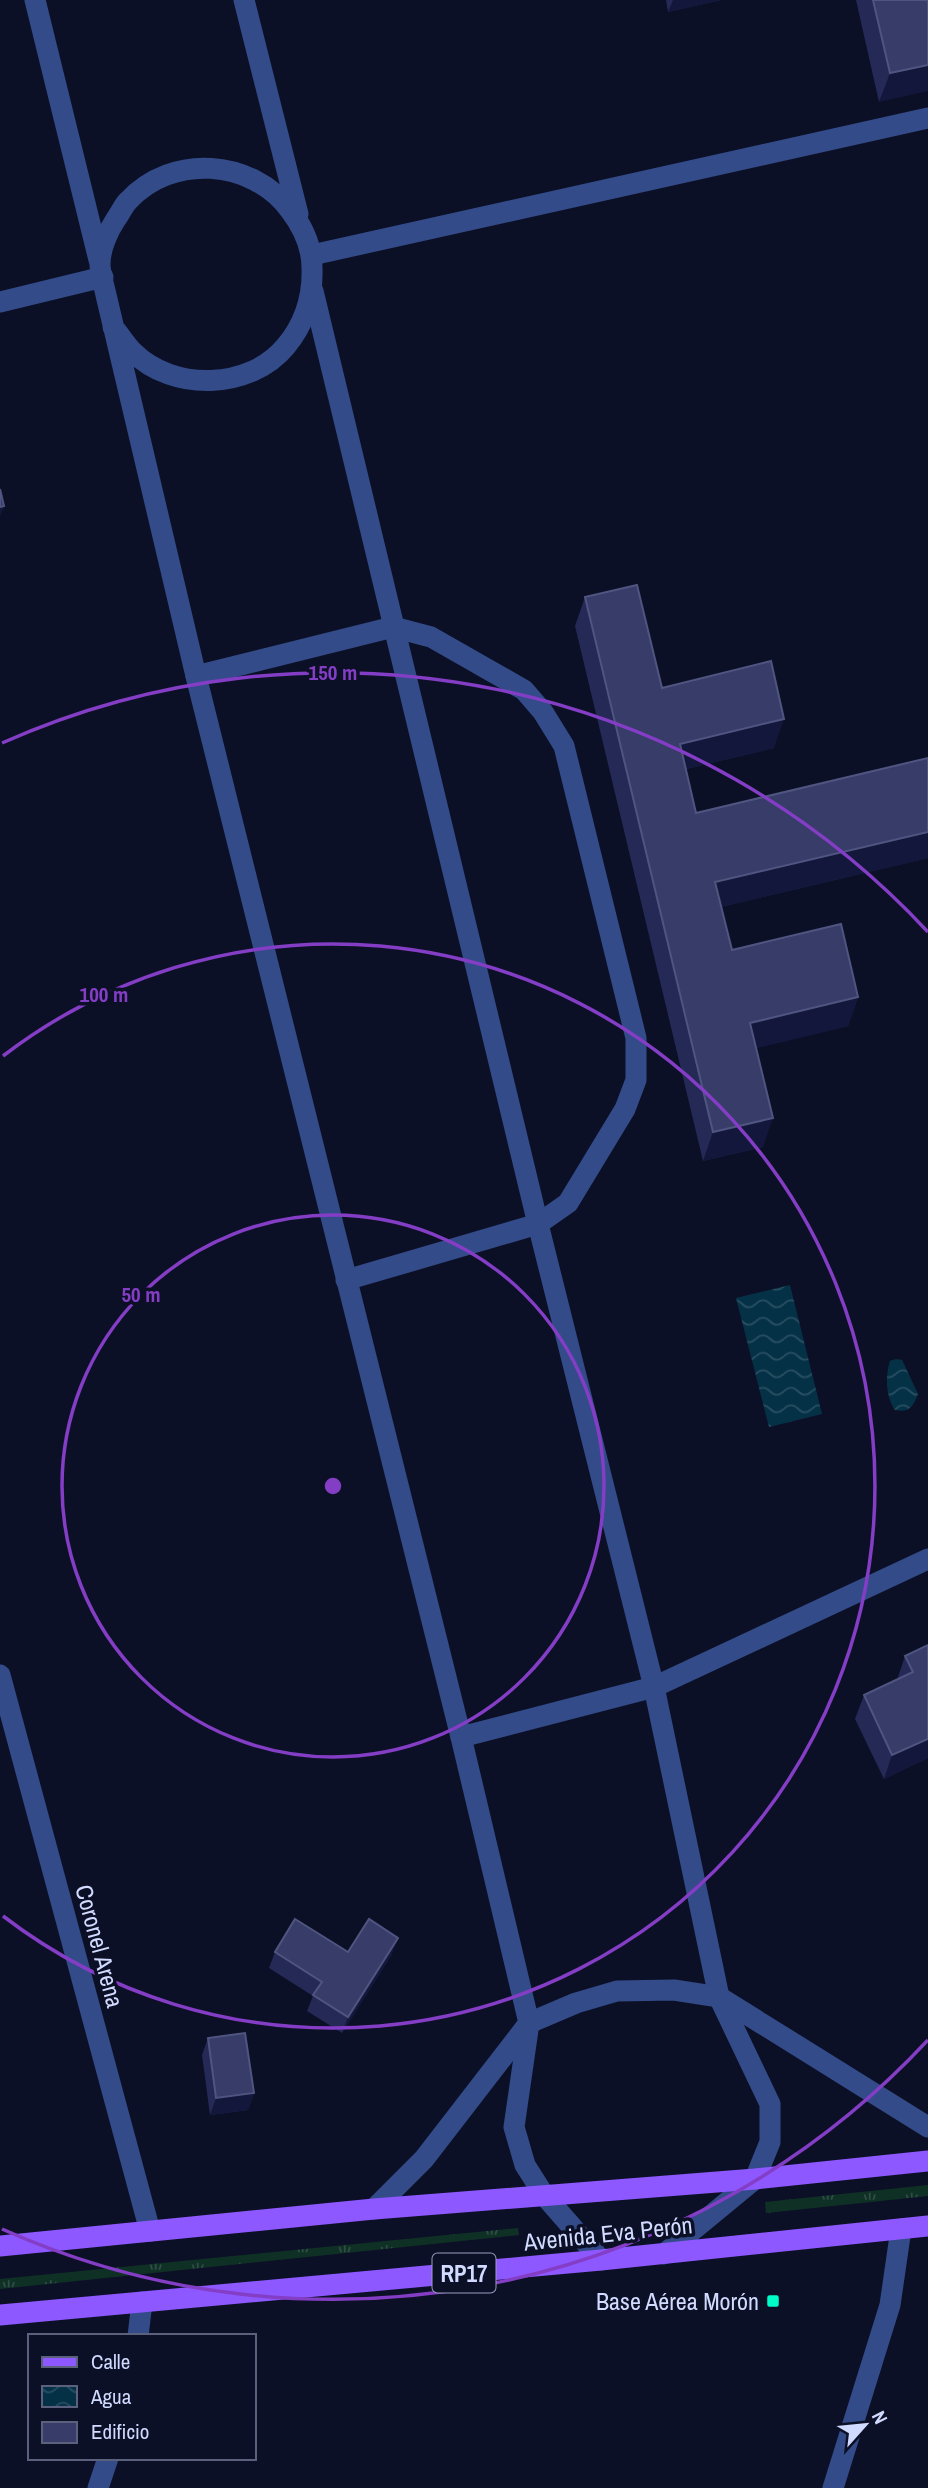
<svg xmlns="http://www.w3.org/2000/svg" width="928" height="2488" font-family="'Archivo Narrow',sans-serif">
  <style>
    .grass { fill: url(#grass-tufts) }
    .water { fill: url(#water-waves) }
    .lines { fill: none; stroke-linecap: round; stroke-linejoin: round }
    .minor { stroke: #334b89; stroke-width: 21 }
    .major { stroke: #8d58ff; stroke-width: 21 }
    .wall { fill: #242956 }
    .shaded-wall { fill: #13173b }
    .building { fill: #373c68; stroke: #4f5580; stroke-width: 2 }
    .ring { fill: none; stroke: #843dc5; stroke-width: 3.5 }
    .poi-dot { fill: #00fcc7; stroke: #0c1026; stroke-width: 2.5 }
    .labels { text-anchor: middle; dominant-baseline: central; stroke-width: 7; stroke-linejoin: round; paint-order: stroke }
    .shield { fill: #0c1026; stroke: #969dbe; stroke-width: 2 }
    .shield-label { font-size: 23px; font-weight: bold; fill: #d1daff }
    .street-label { font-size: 24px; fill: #d1daff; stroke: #0c1026 }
    .poi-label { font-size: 24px; fill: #d1daff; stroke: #0c1026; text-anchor: end }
    .centre { fill: #843dc5; stroke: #0c1026; stroke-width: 3.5 }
    .ring-label { font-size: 21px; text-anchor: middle; font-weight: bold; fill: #843dc5; stroke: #0c1026; stroke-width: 7; stroke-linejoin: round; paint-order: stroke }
  </style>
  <defs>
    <pattern id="grass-tufts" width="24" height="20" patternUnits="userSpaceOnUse" patternTransform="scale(1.75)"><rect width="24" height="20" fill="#0f3025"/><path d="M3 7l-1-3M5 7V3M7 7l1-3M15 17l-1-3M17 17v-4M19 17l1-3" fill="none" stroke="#314d46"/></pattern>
    <pattern id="water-waves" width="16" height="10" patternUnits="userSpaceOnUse" patternTransform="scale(1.75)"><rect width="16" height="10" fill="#053146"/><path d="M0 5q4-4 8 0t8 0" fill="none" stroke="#284e62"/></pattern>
  </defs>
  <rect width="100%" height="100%" fill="#0c1026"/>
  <g class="grass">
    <path d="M928,2185V2196L766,2213L765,2202Z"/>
    <path d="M518,2228L519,2235L0,2289V2279Z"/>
  </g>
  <g class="water">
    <path d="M790,1285L822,1414L769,1427L736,1298Z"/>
    <path d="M896,1359L902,1360L918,1394C913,1407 909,1413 895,1410C886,1398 885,1376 890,1361Z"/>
  </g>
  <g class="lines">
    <g class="minor">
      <path d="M35,0L99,260"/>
      <path d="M244,0L298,214"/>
      <path d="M312,255L928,118"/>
      <path d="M313,291L538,1224L654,1687L719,1997L770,2104V2142L755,2179L664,2254"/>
      <path d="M0,302L103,277"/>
      <path d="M113,327C120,335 126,345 133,352C173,392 250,390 286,346C305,323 313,297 312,268C312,246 303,227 290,210C252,159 172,153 128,201C123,206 120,214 116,219C108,231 100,249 100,264C100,274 104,285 106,295L196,676L461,1737L529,2023L514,2127L525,2165L544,2195L601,2260"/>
      <path d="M196,676L393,627L431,637L524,690L543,712L564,746L636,1038V1080L625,1109L568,1203L538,1224L346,1280"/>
      <path d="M0,1675L150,2231"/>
      <path d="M461,1737L654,1687L928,1559"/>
      <path d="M374,2209L424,2159L529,2023L576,2003L617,1991L674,1990L719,1997L928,2127"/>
      <path d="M138,2336L142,2302"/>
      <path d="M98,2488L108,2458"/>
      <path d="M833,2488L890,2305L901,2229"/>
    </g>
    <g class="major">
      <path d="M0,2246L374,2209L755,2179L928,2161"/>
      <path d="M0,2315L601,2260L928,2226"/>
    </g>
  </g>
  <g class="wall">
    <path d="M666,0H721L668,12Z"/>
    <path d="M856,0H928L879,102Z"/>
    <path d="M585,597L662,688L774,748L686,769L696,813L928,758V858L721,907L732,950L858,997L848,1026L756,1048L763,1147L703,1161L575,626Z"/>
    <path d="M928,1645V1758L884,1779L855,1719L864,1695L897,1680L905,1656Z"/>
    <path d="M275,1952H348L392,1954L342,2033L307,2011L313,1996L269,1968Z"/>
    <path d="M208,2038L254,2093L248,2110L210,2115L202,2055Z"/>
  </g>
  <g class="shaded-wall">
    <path d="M673,0H721L668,12Z"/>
    <path d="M928,65V91L879,102L890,73Z"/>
    <path d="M4,506L0,517V507Z"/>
    <path d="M784,719L774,748L669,773L680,744Z"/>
    <path d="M928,832V858L704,911L715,882Z"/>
    <path d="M858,997L848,1026L740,1052L750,1023Z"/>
    <path d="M773,1118L763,1147L703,1161L713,1132Z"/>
    <path d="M928,1739V1758L884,1779L892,1755Z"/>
    <path d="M398,1938L392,1954L342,2033L348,2017Z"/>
    <path d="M254,2093L248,2110L210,2115L216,2098Z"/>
  </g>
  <g class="building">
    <path d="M873,0H928V65L890,73Z"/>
    <path d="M0,489L4,506L0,507Z"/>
    <path d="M637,585L662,688L771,661L784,719L680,744L696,813L928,758V832L715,882L732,950L841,924L858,997L750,1023L773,1118L713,1132L585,597Z"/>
    <path d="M928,1645V1739L892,1755L864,1695L913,1672L905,1656Z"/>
    <path d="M295,1919L348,1952L369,1919L398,1938L348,2017L313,1995L322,1982L275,1952Z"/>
    <path d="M245,2033L254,2093L216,2098L208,2038Z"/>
  </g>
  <g class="ring">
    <circle cx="333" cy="1486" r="271"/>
    <path d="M3 1056A542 542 0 1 1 3 1916"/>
    <path d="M928 2040A813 813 0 0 1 2 2229M2 743A813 813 0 0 1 928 932"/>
  </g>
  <rect class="poi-dot" x="766" y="2294" width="14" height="14" rx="3.5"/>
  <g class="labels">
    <rect class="shield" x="432.5" y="2253.5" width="63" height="39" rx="5"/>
    <g class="shield-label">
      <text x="464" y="2273">RP17</text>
    </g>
    <g class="street-label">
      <text transform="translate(100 1946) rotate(75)">Coronel Arena</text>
      <text transform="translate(608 2233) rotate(-6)">Avenida Eva Perón</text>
    </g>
    <g class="poi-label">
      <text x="759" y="2301">Base Aérea Morón</text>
    </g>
  </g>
  <circle cx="333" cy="1486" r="10" class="centre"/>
  <g class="ring-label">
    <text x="333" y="680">150 m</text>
    <text x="104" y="1002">100 m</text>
    <text x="141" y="1302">50 m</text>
  </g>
  <rect x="28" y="2334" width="228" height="126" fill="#0c1026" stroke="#5b617d" stroke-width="2"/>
  <rect x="42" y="2357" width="35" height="10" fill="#8d58ff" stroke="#5b617d" stroke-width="2"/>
  <text x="91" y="2369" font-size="21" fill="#d1daff">Calle</text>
  <rect x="42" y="2386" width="35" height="21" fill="url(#water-waves)" stroke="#5b617d" stroke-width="2"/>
  <text x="91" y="2404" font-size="21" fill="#d1daff">Agua</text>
  <rect x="42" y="2422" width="35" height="21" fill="#373c68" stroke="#5b617d" stroke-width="2"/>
  <text x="91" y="2439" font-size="21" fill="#d1daff">Edificio</text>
  <g transform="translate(865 2425) rotate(63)" stroke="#0c1026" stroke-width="5" paint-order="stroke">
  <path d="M0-5L12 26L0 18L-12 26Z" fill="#d1daff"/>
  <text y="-10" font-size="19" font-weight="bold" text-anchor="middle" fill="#d1daff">N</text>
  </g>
</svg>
